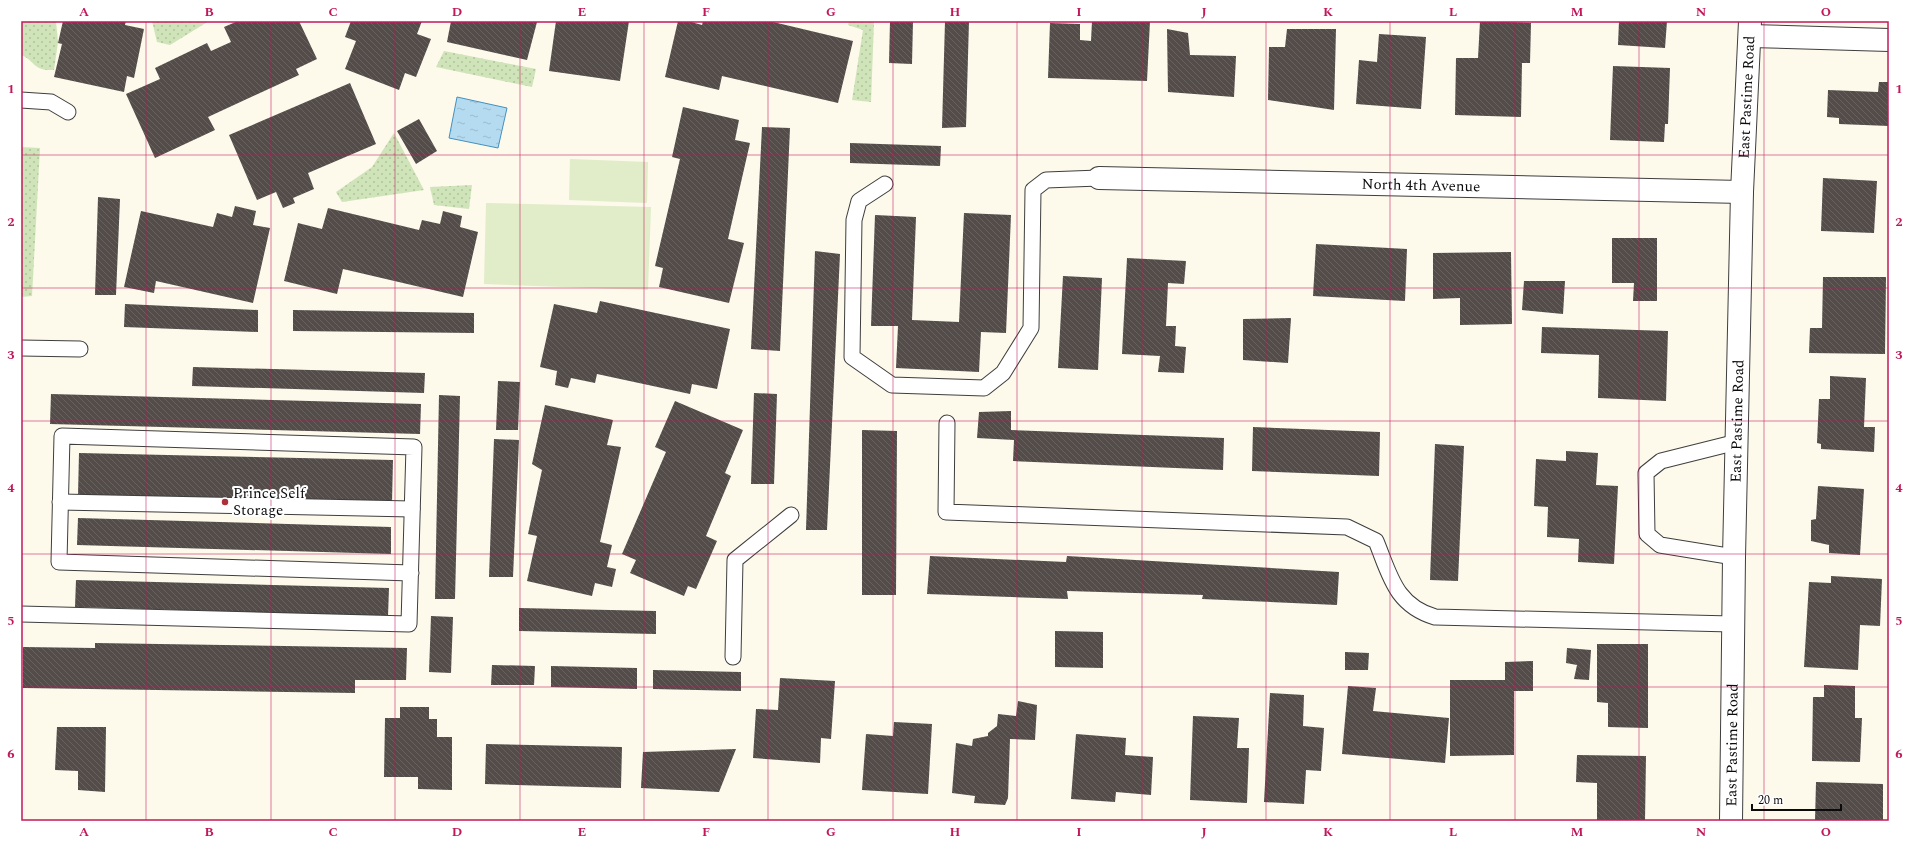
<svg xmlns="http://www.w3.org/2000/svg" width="1910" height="842" font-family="Spectral,serif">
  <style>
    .grass { fill: url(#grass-dots) }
    .pitch { fill: #e1ecc9 }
    .water { fill: url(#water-ripples); stroke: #4291c0 }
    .building { fill: url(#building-back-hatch) }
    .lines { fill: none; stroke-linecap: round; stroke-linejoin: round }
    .lane-casing { stroke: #3e3e3e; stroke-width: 17 }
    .street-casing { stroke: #3e3e3e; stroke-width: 24 }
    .lane { stroke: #fff; stroke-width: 15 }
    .street { stroke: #fff; stroke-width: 22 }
    .grid { fill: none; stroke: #c2185b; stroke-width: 1; stroke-opacity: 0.55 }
    .poi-dot { fill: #ae303a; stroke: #fff; stroke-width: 1.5 }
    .labels { text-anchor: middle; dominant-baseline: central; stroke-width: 4; stroke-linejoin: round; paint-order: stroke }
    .street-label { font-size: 15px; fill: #0b0b0b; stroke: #fff }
    .poi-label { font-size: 15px; fill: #0b0b0b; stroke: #fff; text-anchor: start }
    .neatline { fill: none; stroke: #c2185b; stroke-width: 1.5 }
    .grid-label { font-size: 13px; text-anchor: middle; font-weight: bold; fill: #c2185b }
  </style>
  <defs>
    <pattern id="grass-dots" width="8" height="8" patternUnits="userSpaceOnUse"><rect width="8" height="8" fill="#d0e4b9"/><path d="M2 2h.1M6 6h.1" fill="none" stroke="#b1c29e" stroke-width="1.8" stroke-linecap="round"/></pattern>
    <pattern id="water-ripples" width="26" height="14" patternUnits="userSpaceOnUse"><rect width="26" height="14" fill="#b5dbf0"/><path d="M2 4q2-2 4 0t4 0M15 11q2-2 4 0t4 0" fill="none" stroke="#9abbcc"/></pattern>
    <pattern id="building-back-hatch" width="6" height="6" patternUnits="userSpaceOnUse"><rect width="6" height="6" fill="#534c49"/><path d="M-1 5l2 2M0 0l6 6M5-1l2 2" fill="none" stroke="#67615f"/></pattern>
  </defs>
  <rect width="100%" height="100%" fill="#fdf9eb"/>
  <g class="grass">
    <path d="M21,21H56L58,42L54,70C32,71 36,61 21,55Z"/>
    <path d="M152,21H209L170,45L157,42Z"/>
    <path d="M849,21H874L871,102L852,100L863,30L848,25Z"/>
    <path d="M444,51L536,69L532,87L436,67Z"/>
    <path d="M394,133L424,190L342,202L336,192L372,167Z"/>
    <path d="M21,147L40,148L32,296L21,297Z"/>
    <path d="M472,185L469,209L434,205L430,187Z"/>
  </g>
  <g class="pitch">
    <path d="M570,159L648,162L647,203L569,200Z"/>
    <path d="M486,203L651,207L648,290L484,284Z"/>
  </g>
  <path class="water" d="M457,97L507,108L498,148L449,138Z"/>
  <g class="building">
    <path d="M63,21H126L125,25L144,29L134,78L127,76L124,92L54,77L62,44L58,43Z"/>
    <path d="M238,21H299L317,59L296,69L299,75L208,117L215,130L155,158L126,94L160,79L155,68L207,43L211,51L231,42L224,27Z"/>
    <path d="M351,21H422L417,34L431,39L416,77L405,73L399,90L345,69L356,41L345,37Z"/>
    <path d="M451,21L537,22L527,60L447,42Z"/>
    <path d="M556,21H629L620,81L549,71Z"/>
    <path d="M678,21H688L702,25L703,21H769L853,41L838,103L722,76L719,90L665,77Z"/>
    <path d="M890,21H913L912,64L889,63Z"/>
    <path d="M945,21H969L966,127L942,128Z"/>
    <path d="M1092,21H1150L1147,81L1048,78L1050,23L1080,24V40L1091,41Z"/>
    <path d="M1480,21L1531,23L1530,63H1522L1521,117L1455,115L1456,58H1478Z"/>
    <path d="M1619,21H1667L1665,48L1618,45Z"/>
    <path d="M1167,29L1188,33L1190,55L1236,56L1234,97L1168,92Z"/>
    <path d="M1287,29H1336L1334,110L1268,100L1269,47H1285Z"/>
    <path d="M1379,34L1426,37L1421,109L1356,104L1359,60L1377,62Z"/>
    <path d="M1613,66L1670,68L1668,124H1665L1664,142L1610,140Z"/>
    <path d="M1879,82H1889V126L1839,124V118L1827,117L1828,90L1878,92Z"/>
    <path d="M350,83L376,144L308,173L314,189L293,198L295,203L283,208L276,192L257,200L229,135Z"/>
    <path d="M683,107L739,120L735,140L750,143L728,239L744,243L729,303L659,287L663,268L655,266L680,159L672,157Z"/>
    <path d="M419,119L437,151L416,164L397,131Z"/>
    <path d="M762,127L790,128L780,351L751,349Z"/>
    <path d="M850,143L941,146L940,166L850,163Z"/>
    <path d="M1823,178L1877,181L1874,233L1821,231Z"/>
    <path d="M98,197L120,199L116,295H95Z"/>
    <path d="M235,206L256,211L253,225L270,228L253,303L156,281L154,293L124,287L141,211L213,227L217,213L232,217Z"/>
    <path d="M328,208L419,230L422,220L440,224L443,211L462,216L460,227L478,232L463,297L343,269L337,294L284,281L298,223L322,229Z"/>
    <path d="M964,213L1011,215L1006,333L981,332L979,372L896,368L898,326H871L875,215L916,217L912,320L959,322Z"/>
    <path d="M1612,238H1657V301H1633L1634,283H1612Z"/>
    <path d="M1316,244L1407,249L1405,301L1313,296Z"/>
    <path d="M815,251L840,254L827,530H806Z"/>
    <path d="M1511,252L1512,324L1460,325V298L1433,299V253Z"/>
    <path d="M1127,258L1186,261L1184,284L1168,283L1166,326H1176L1175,346L1186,347L1184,373L1158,372L1160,356L1122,354Z"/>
    <path d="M1063,276L1102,278L1098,370L1058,368Z"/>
    <path d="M1823,277H1886L1885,354L1809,353L1810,328H1822Z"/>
    <path d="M1524,281H1565L1563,314L1522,310Z"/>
    <path d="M600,301L730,329L717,389L692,384L690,394L597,374L595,383L571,378L568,388L555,385L557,371L540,367L554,304L597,313Z"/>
    <path d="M125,304L258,310V332L124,327Z"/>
    <path d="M293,310L474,313V333L293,331Z"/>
    <path d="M1291,318L1288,363L1243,360V319Z"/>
    <path d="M1542,327L1668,331L1666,401L1598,398L1599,355L1541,353Z"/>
    <path d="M193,367L425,373L424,393L192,386Z"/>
    <path d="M1830,376L1866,378L1864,427H1875L1874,452L1821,449V444L1817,443L1819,399H1830Z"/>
    <path d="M498,381L520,382L518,430H496Z"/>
    <path d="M754,393L777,394L774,484H751Z"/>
    <path d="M51,394L421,404L420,434L50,424Z"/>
    <path d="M439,395L460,396L455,599H435Z"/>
    <path d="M675,401L743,430L725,473L731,476L706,536L717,541L696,589L688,586L684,596L630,573L636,560L622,554L666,452L655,447Z"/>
    <path d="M545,405L613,420L607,445L621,447L600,542L612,545L607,567L616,569L612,587L595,583L592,596L527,581L537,536L528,534L542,470L532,464Z"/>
    <path d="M1011,411V430L1224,438L1223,470L1013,461L1014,440L977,438L979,412Z"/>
    <path d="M1253,427L1380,432L1379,476L1252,471Z"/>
    <path d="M862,430L897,431L896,595H862Z"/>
    <path d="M494,439L519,440L513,577H489Z"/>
    <path d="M1435,444L1464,446L1458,581L1430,580Z"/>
    <path d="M1566,451L1598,453L1596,485L1618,486L1614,564L1578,562L1579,539L1547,537L1548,507L1534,506L1536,459L1566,461Z"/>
    <path d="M79,453L393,460L392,502L78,495Z"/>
    <path d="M1818,486L1864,489L1860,555L1829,553V545L1811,541V520L1816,519Z"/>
    <path d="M78,518L391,527V554L77,545Z"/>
    <path d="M930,556L1066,562L1067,556L1339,572L1337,605L1202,599L1203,595L1067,591L1068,599L927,594Z"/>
    <path d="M1831,576L1882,579L1880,626L1860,625L1858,670L1804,667L1809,582L1831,583Z"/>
    <path d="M76,580L389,588L388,616L75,607Z"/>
    <path d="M519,608L656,611V634L519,631Z"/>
    <path d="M431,616L453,617L451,673L429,672Z"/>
    <path d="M1055,631L1103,632V668L1055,667Z"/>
    <path d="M95,643L407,648L406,680H355V693L23,688V647L95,648Z"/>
    <path d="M1597,644H1648V728L1608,727V703L1597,702Z"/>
    <path d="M1567,648L1591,650L1589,680L1574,679L1577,665L1566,663Z"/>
    <path d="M1345,652L1369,653L1368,670H1345Z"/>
    <path d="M1533,661V691H1514V755L1450,756V680H1505V662Z"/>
    <path d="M492,665L535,666L534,685H491Z"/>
    <path d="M551,666L637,668V689L551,687Z"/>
    <path d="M653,670L741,672V691L653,689Z"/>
    <path d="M780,678L835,681L831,739L821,738L820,763L753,758L756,709L778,710Z"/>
    <path d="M1824,685L1855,686V718H1862L1860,762L1812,761L1813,697H1824Z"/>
    <path d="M1348,686L1376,688L1373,711L1449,718L1445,763L1342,754Z"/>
    <path d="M1270,693L1304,695L1303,726L1324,728L1321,771L1306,770L1304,804L1264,802Z"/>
    <path d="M1018,701L1037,705L1035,740L1010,739L1008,798L1005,805L974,803L975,796L952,793L956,743L972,746L973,739L988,736V733L997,726L998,714L1016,716Z"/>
    <path d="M400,707H429V719H437V737H452V790L418,789V777H384L385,718H400Z"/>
    <path d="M1193,716L1239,718L1237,748H1249L1247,803L1190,800Z"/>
    <path d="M894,722L932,724L928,794L862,790L866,734L893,736Z"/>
    <path d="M57,727H106L105,792L78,790V771L55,770Z"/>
    <path d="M1076,734L1126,738L1125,755L1153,757L1151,795L1116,792L1115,802L1071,799Z"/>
    <path d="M486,744L622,747L621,788L485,784Z"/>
    <path d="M736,749L719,792L641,788L643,752Z"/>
    <path d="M1577,755L1646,756L1645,821H1597V783L1576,782Z"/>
    <path d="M1816,782L1883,784V821H1815Z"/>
  </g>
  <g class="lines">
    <g class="lane-casing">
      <g id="lane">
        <path d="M21,100L51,102L68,112"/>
        <path d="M885,184L859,201L854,220L852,357L892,385L984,388L1003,373L1031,328L1033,190L1046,180L1099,178"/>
        <path d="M21,348L80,349"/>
        <path d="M947,423L946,512L1347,527L1376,541C1390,575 1395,605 1435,617L1732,624"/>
        <path d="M60,502L412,509"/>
        <path d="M1734,557L1660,545L1647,534L1646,473L1661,461L1737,442"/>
        <path d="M21,614L409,624L414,447L62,436L59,562L411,573"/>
        <path d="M733,657L735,560L791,515"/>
      </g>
    </g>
    <g class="street-casing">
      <g id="street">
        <path d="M1750,36L1889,40"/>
        <path id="s1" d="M1099,178L1742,192"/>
        <path id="s2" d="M1731,821L1734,557L1742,192L1750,21"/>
      </g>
    </g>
    <use href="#lane" class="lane"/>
    <use href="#street" class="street"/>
  </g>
  <path class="grid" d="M146,21V821M271,21V821M395,21V821M520,21V821M644,21V821M768,21V821M893,21V821M1017,21V821M1142,21V821M1266,21V821M1390,21V821M1515,21V821M1639,21V821M1764,21V821M21,155H1889M21,288H1889M21,421H1889M21,554H1889M21,687H1889"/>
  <circle class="poi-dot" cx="225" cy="502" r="4"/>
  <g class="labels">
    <g class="street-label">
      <text stroke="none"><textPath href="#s2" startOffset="724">East Pastime Road</textPath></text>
      <text stroke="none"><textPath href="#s1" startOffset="322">North 4th Avenue</textPath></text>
      <text stroke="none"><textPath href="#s2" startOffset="400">East Pastime Road</textPath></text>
      <text stroke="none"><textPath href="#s2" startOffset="76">East Pastime Road</textPath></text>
    </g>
    <g class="poi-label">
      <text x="233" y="493">Prince Self<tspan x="233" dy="17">Storage</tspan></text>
    </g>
  </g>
  <rect width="1910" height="842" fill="none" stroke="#ffffff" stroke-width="44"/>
  <path d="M1752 804v6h89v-6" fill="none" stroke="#0b0b0b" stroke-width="2"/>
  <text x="1758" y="804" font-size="12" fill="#0b0b0b" stroke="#ffffff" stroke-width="3" paint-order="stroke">20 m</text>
  <rect x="22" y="22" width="1866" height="798" class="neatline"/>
  <g class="grid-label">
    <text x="84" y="16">A</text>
    <text x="209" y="16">B</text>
    <text x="333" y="16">C</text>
    <text x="457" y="16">D</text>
    <text x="582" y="16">E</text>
    <text x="706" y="16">F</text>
    <text x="831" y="16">G</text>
    <text x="955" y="16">H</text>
    <text x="1079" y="16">I</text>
    <text x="1204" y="16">J</text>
    <text x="1328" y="16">K</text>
    <text x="1453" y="16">L</text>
    <text x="1577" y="16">M</text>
    <text x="1701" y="16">N</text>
    <text x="1826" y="16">O</text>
    <text x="11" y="93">1</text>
    <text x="1899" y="93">1</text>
    <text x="11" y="226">2</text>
    <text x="1899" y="226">2</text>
    <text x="11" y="359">3</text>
    <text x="1899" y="359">3</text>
    <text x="11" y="492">4</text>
    <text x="1899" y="492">4</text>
    <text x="11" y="625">5</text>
    <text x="1899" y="625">5</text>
    <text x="11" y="758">6</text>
    <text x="1899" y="758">6</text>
    <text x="84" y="836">A</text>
    <text x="209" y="836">B</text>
    <text x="333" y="836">C</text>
    <text x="457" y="836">D</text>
    <text x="582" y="836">E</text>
    <text x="706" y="836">F</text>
    <text x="831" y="836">G</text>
    <text x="955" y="836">H</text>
    <text x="1079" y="836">I</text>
    <text x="1204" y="836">J</text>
    <text x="1328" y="836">K</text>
    <text x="1453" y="836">L</text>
    <text x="1577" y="836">M</text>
    <text x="1701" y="836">N</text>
    <text x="1826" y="836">O</text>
  </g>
</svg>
